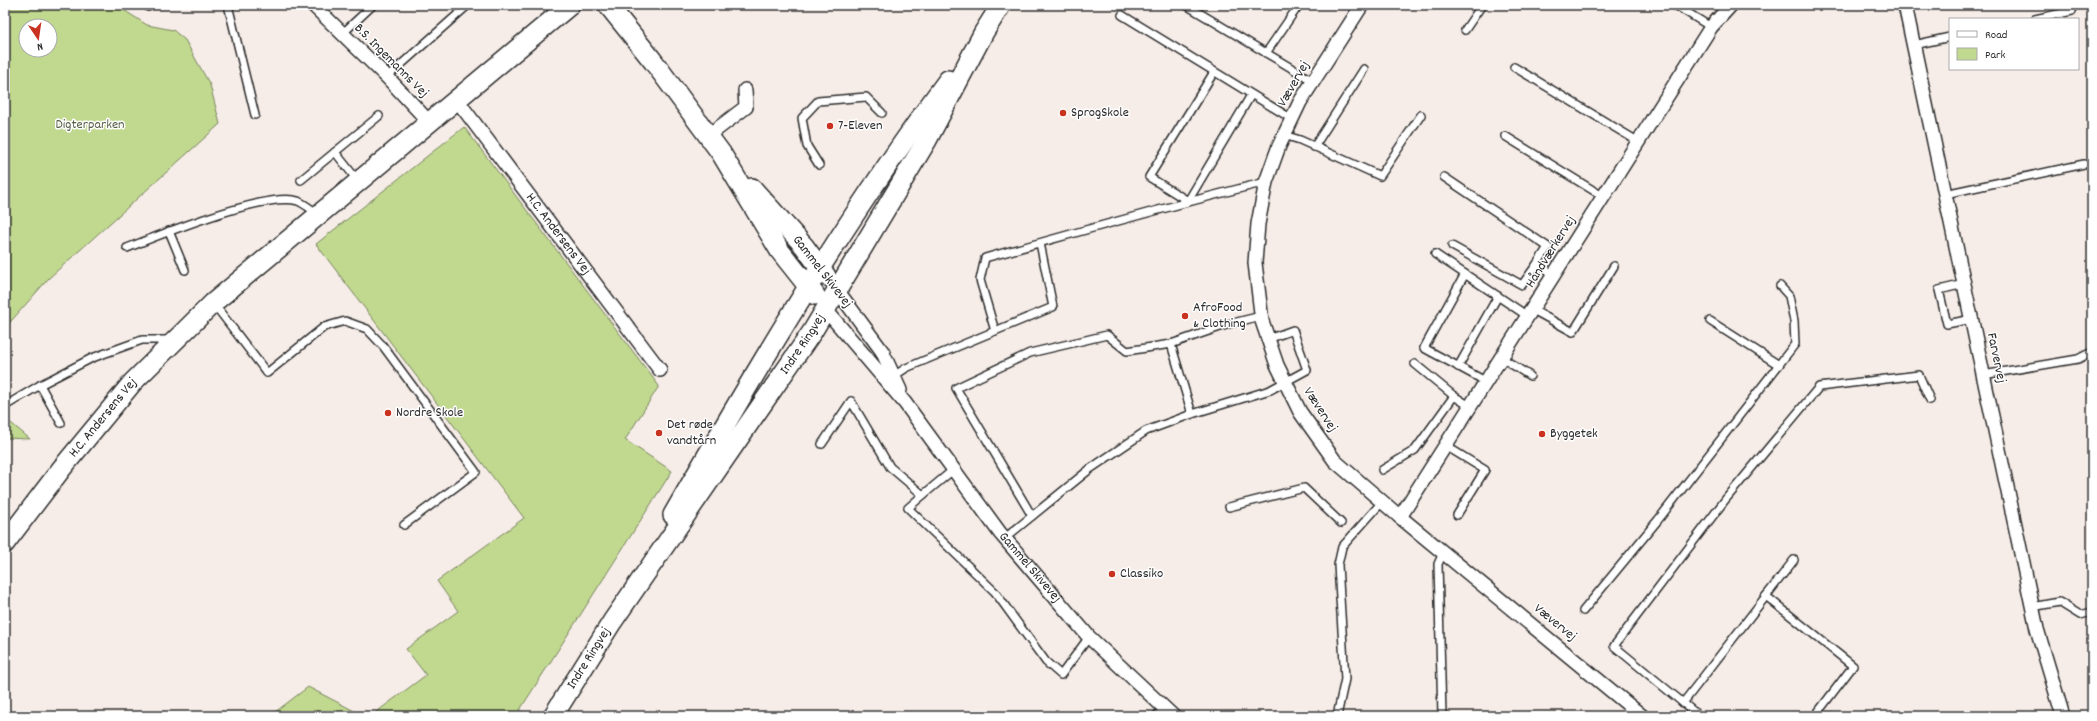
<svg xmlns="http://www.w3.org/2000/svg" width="2097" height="721" font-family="Dekko,sans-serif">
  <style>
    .green { fill: #c1d98f; stroke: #76825d; fill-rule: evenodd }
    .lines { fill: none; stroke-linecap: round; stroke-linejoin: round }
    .lane-casing { stroke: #2b2b2b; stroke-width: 10 }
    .street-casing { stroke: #2b2b2b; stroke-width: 16 }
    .secondary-casing { stroke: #2b2b2b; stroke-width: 22 }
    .lane { stroke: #fff; stroke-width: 7 }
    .street { stroke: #fff; stroke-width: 13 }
    .secondary { stroke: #fff; stroke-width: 19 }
    .poi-dot { fill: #c8321e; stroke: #fff; stroke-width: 1.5 }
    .labels { text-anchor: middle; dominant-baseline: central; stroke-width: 3; stroke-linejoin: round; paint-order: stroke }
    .street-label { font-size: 14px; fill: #2b2b2b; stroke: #fff }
    .poi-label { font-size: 14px; fill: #2b2b2b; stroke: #fff; text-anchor: start }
    .park-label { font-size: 14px; fill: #585f49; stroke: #fff }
  </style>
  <rect width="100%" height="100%" fill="#f7ede8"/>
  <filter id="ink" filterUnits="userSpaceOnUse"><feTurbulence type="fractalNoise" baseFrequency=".025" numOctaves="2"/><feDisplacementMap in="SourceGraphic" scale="8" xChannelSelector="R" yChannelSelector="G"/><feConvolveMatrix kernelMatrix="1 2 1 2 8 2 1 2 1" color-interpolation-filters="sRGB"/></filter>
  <g filter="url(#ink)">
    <g class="green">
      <path d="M5,5H116L147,25L173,30L185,40L210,85L220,124L49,278L5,328ZM26,26H50V50H26Z"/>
      <path d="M464,127L659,386L625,440L672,471L516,716H371L426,675L406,649L458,611L437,581L524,518L316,244Z"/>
      <path d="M5,418L30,439L5,438Z"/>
      <path d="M308,687L364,716H270Z"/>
    </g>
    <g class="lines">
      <g class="lane-casing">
        <g id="lane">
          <path d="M147,5L148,7"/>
          <path d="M228,5L255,115"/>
          <path d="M1186,5L1313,81"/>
          <path d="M1675,5L1711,27"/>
          <path d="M1122,15L1292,119"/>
          <path d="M2035,19L2072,11L2071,5"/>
          <path d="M1465,30L1482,5"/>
          <path d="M342,34L373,5"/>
          <path d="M1914,45L1950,37"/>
          <path d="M1266,53L1299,5"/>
          <path d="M1514,67L1639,142"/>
          <path d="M1214,72L1149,177L1188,201L1251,95"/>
          <path d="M387,77L467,6"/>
          <path d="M1284,135L1300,140L1380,176L1421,115"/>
          <path d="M1505,136L1604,197"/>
          <path d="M1314,147L1364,69"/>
          <path d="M819,165L807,146L802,118L818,101L866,97L882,113"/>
          <path d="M1444,177L1548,247L1537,264L1555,275"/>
          <path d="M301,180L335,152"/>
          <path d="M358,181L335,152L379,116"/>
          <path d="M1945,194L2084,164"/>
          <path d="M169,231L185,270"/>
          <path d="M1040,243L1053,307L995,331L980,280L985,258C1079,232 1172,205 1266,182"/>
          <path d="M1452,246L1522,285L1537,264"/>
          <path d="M127,248C159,235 267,191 298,201C305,204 312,210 318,214"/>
          <path d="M1435,254L1529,317"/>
          <path d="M1465,274L1424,348L1487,382"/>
          <path d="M1964,284L1939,290L1947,324L1972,319"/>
          <path d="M214,304L267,373L324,327L345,321L367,329L383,346L476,472L404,525"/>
          <path d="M1533,310L1573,332L1614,266"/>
          <path d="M1261,316L1229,324L1171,344L1192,414L1270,390L1307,370L1293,330L1268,339"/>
          <path d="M1710,321L1779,365"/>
          <path d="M1502,358L1530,376"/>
          <path d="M1415,364L1454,396L1471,407"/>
          <path d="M1458,367L1498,296"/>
          <path d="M1983,375L2078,359L2092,352"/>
          <path d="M891,378L906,368L995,331"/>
          <path d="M40,385L61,423"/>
          <path d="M5,406L40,385L92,358L142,340H171"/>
          <path d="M822,444L851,401L890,467L923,495L908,508L995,592L1046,662L1061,675L1089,637"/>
          <path d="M1446,446L1485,470L1457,515"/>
          <path d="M1382,470L1415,450L1454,396"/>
          <path d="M923,495L953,470"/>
          <path d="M1229,507L1304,488L1341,523"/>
          <path d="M1032,516L956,388L1030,353L1107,335L1127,351L1171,344"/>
          <path d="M1005,538L1090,469L1146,431L1192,414"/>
          <path d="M1766,596L1853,666L1815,716"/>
          <path d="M2032,607L2059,602L2080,615L2092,612"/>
          <path d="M1583,611L1658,520L1795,344L1794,321L1789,296L1780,286"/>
          <path d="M1683,703L1794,560"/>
          <path d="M1156,716L1165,709"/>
          <path d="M1337,716L1345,679L1338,565L1342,547L1382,502"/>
          <path d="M1442,716L1438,564L1443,553"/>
          <path d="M1699,716L1614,646L1725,500L1819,387L1919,375L1930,400"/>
        </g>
      </g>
      <g class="street-casing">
        <g id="street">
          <path d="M313,5L387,77L429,122"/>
          <path d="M1362,5L1300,102L1279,146L1266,182L1258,224L1255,263L1262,321L1277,365L1300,412L1335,461L1400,517L1642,716"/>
          <path d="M1905,5L2037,629L2063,716"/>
          <path id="s1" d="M457,100L660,370"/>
          <path d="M708,136L746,107L745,90"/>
          <path d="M837,290L882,351L900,390"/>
          <path id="s2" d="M825,309L905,403L1000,533L1089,637L1173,716"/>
          <path d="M1400,517L1711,27L1731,5"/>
        </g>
      </g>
      <g class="secondary-casing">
        <g id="secondary">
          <path d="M608,5L653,61L721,153L780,251L815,295"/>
          <path d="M752,188L804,246L826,276"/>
          <path d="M673,515C758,366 846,218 948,80"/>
          <path id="s3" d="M5,543L62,468L133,382L213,303L570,5"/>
          <path id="s4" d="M553,716L612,622L812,332L927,140L984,32L1001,5"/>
        </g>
      </g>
      <use href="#lane" class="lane"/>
      <use href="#street" class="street"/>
      <use href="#secondary" class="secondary"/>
    </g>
  </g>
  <g class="poi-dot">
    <circle cx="1063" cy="113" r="4"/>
    <circle cx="830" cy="126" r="4"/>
    <circle cx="1185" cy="316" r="4"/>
    <circle cx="388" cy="413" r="4"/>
    <circle cx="659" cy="433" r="4"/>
    <circle cx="1542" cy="434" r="4"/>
    <circle cx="1112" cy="574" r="4"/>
  </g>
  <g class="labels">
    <g class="street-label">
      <text transform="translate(391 61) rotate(45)">B.S. Ingemanns Vej</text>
      <text transform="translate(1294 84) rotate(-60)">Vævervej</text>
      <text stroke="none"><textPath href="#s1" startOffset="168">H.C. Andersens Vej</textPath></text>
      <text transform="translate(1551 252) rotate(-58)">Håndværkervej</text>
      <text transform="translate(822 272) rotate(52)">Gammel Skivevej</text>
      <text stroke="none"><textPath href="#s4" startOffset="448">Indre Ringvej</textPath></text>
      <text transform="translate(1996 358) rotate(78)">Farvervej</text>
      <text transform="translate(1320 410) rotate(57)">Vævervej</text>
      <text stroke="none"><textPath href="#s3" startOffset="159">H.C. Andersens Vej</textPath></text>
      <text stroke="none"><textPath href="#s2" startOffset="330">Gammel Skivevej</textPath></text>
      <text transform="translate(1555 623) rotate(39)">Vævervej</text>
      <text stroke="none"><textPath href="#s4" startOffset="68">Indre Ringvej</textPath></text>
    </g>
    <g class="poi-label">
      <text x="1071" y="113">SprogSkole</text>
      <text x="838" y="126">7-Eleven</text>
      <text x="1193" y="308">AfroFood<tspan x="1193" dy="16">&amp; Clothing</tspan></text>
      <text x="396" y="413">Nordre Skole</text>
      <text x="667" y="425">Det røde<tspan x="667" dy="16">vandtårn</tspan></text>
      <text x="1550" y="434">Byggetek</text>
      <text x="1120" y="574">Classiko</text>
    </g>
    <g class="park-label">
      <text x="90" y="125">Digterparken</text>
    </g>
  </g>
  <rect width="2097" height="721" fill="none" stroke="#fff" stroke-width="20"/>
  <rect x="10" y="10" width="2077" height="701" fill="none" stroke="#2b2b2b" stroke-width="1.5" filter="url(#ink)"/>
  <rect x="1949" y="18" width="130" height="52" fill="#ffffff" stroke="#aaaaaa"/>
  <rect x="1957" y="31" width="20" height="6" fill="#ffffff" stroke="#aaaaaa"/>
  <text x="1985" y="38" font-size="12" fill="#2b2b2b">Road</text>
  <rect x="1957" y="48" width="20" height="12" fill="#c1d98f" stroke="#aaaaaa"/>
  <text x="1985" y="58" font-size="12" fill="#2b2b2b">Park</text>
  <g transform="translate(38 38) rotate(167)"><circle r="19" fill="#ffffff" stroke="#aaaaaa"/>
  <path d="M0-3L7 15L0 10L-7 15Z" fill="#c8321e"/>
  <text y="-6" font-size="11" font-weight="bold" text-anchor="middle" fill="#2b2b2b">N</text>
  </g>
</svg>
